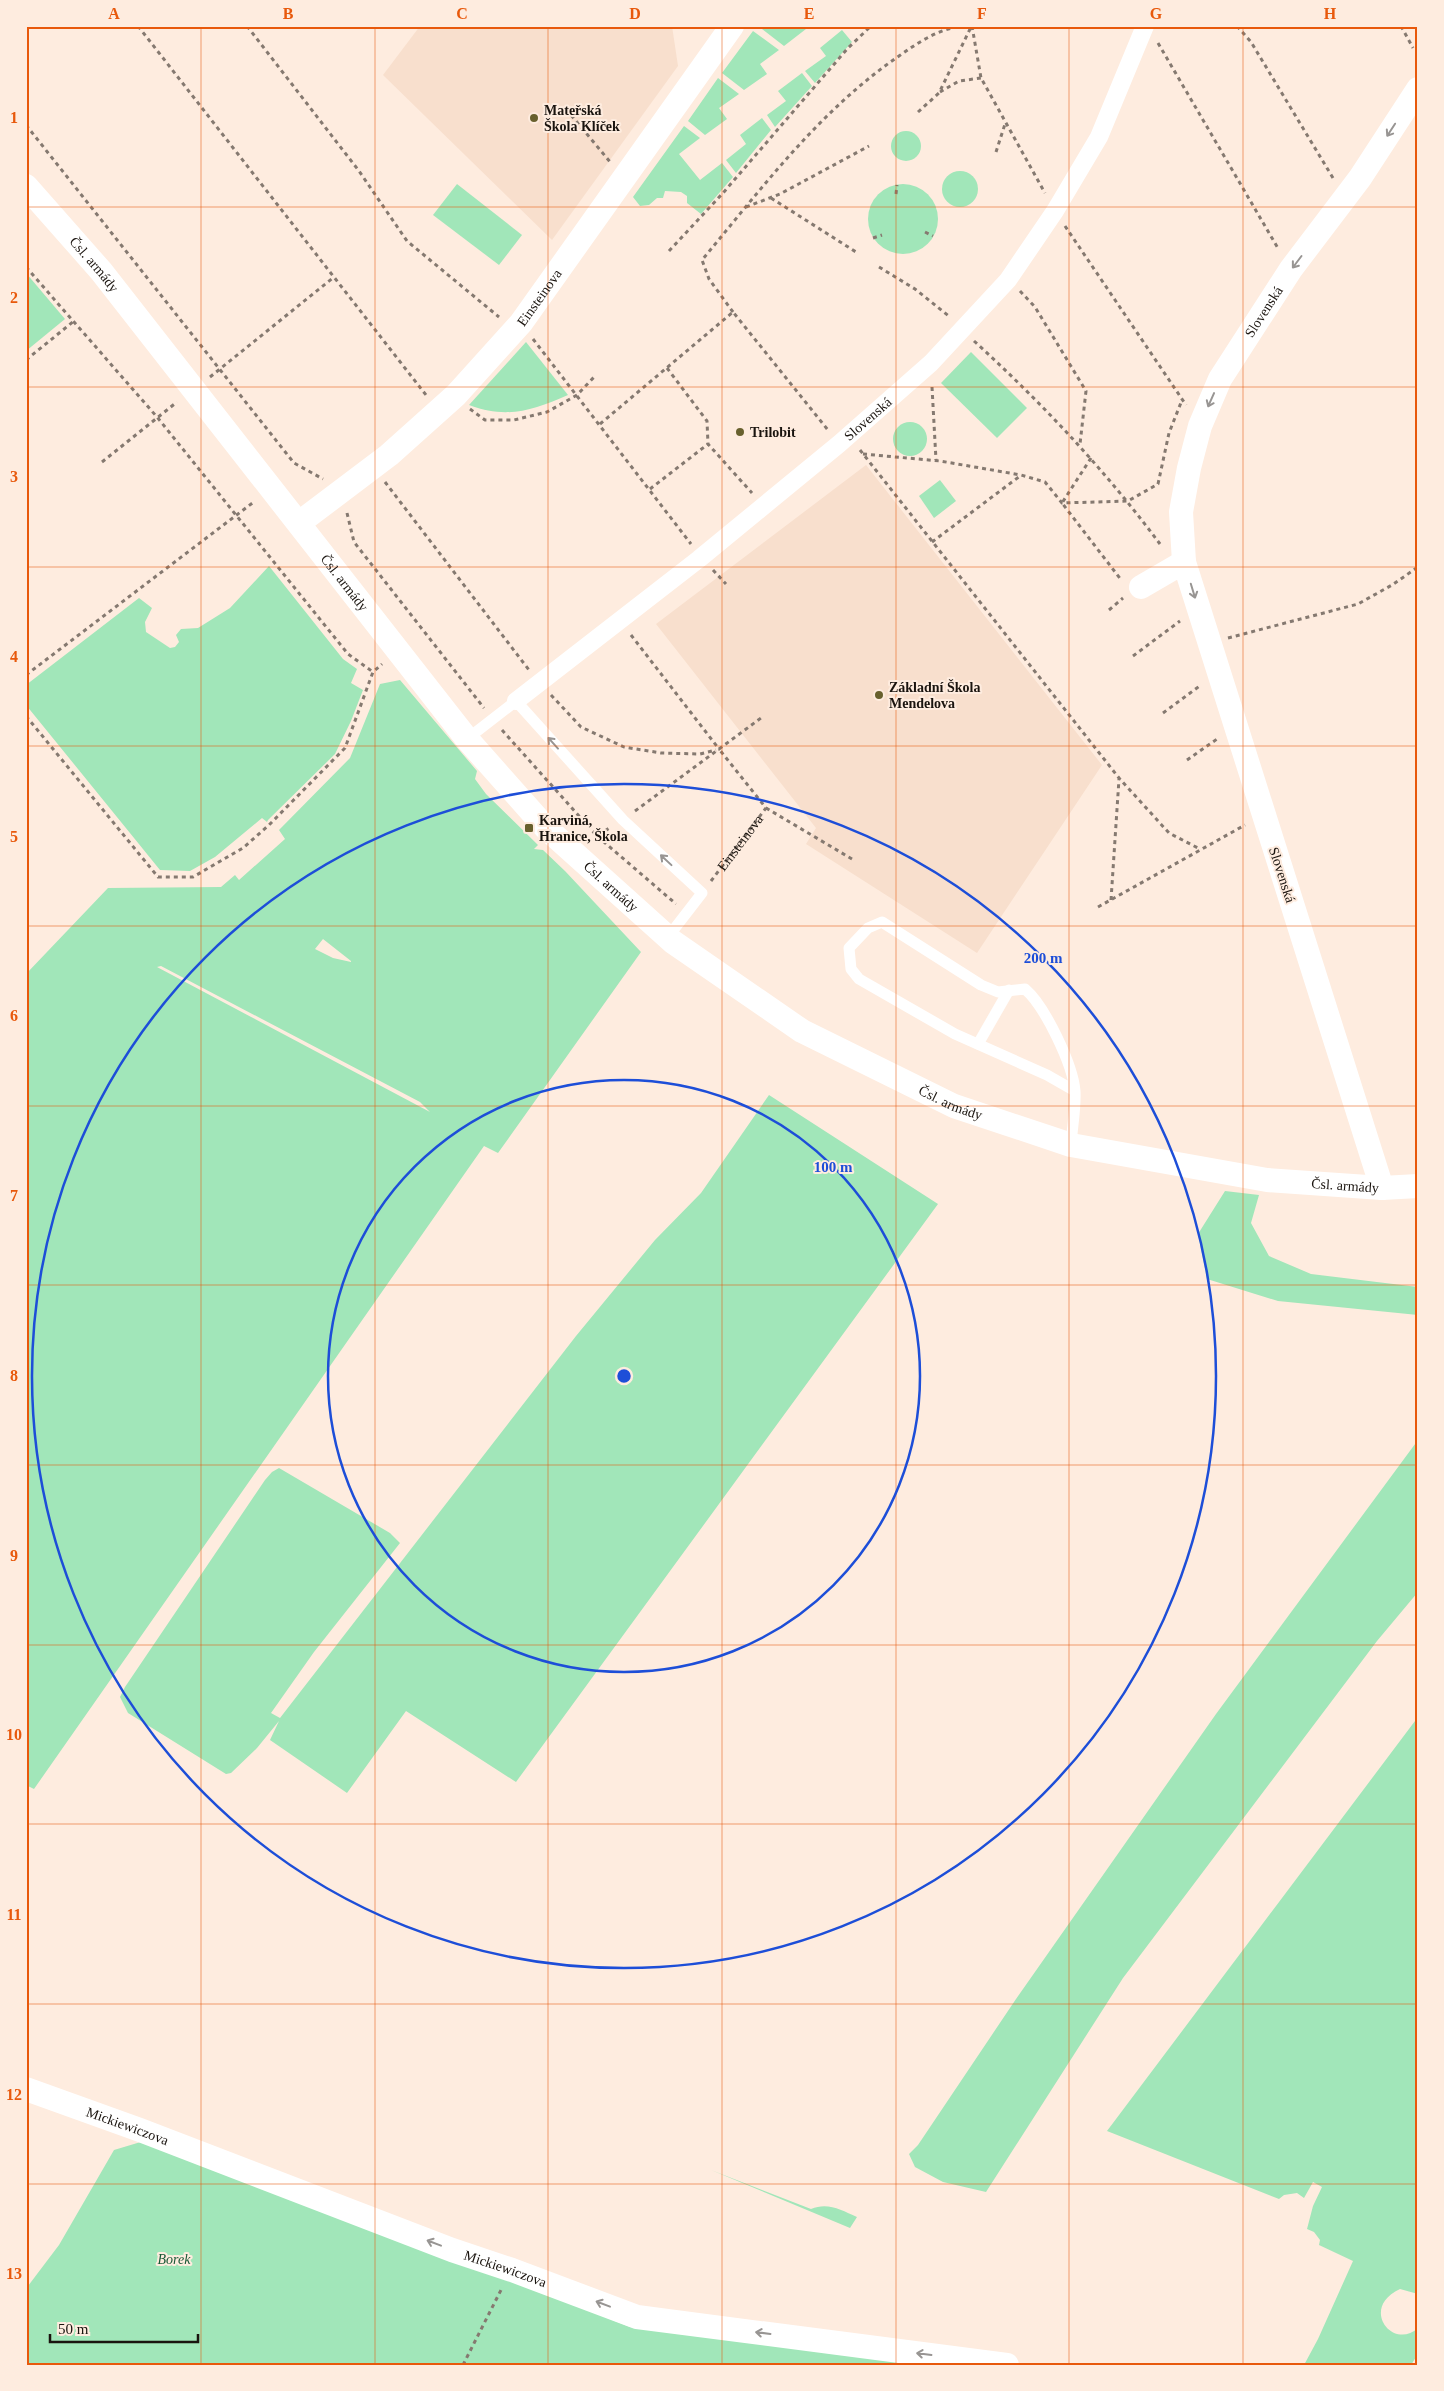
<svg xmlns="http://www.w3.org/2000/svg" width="1444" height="2391" font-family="Georgia,serif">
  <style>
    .built { fill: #f8dfcd }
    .green { fill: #a1e6b9; fill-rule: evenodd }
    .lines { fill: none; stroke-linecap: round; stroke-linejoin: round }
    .path { stroke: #857970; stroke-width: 3; stroke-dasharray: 4 4; stroke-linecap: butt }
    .service { stroke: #fff; stroke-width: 11 }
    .pedestrian { stroke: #fff; stroke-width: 18 }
    .minor { stroke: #fff; stroke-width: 24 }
    .oneway { stroke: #989593 }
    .grid { fill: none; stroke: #e8590c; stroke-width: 1; stroke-opacity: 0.55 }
    .ring { fill: none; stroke: #1d4ed8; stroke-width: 2.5 }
    .poi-dot { fill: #68602d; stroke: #feecdf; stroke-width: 2 }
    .labels { text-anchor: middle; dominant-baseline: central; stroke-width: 4; stroke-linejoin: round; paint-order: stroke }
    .poi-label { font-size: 14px; font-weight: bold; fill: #1a140f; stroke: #feecdf; text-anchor: start }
    .street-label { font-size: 14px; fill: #1a140f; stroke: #feecdf }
    .park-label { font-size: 14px; font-style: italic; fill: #175835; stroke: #feecdf }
    .centre { fill: #1d4ed8; stroke: #feecdf; stroke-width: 2.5 }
    .ring-label { font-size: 15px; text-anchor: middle; font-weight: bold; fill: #1d4ed8; stroke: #feecdf; stroke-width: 4; stroke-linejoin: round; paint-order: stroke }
    .neatline { fill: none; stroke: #e8590c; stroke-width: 2 }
    .grid-label { font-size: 16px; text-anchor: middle; font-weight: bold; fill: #e8590c }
  </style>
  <rect width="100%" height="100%" fill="#feecdf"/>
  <g class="built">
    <path d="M420,26H672L678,66L552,240L383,75Z"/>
    <path d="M866,465L1102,765L977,953L806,844L816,828L656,624Z"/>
  </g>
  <g class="green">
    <path d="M758,26H804L806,29L784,46Z"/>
    <path d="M842,30L852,42L815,83L805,71L826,56L820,48Z"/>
    <path d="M753,31L779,50L760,64L767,74L744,90L722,73Z"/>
    <path d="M802,73L812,86L775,127L767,115L786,101L778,91Z"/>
    <path d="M718,78L739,94L719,108L727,119L705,135L688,121Z"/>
    <path d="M762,118L771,130L736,173L726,160L746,144L740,135Z"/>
    <path d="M684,126L700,138L679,154L700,180L722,163L733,177L701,214L687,203V196L681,192L665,191L663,198H657L649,205L640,206L633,197Z"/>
    <circle cx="906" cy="146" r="15"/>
    <circle cx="960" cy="189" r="18"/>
    <path d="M457,184L522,235L499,265L433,215Z"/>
    <circle cx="903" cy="219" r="35"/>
    <path d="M26,273L65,319L26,351Z"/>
    <path d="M526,342L568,395C532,411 506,419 469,405Z"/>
    <path d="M971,352L1027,408L997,438L941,383Z"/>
    <circle cx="910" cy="439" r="17"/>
    <path d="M940,480L956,501L934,518L919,496Z"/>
    <path d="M269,566L343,659L357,669L351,683L363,690L351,721L335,754L268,820L267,822L262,818L215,857L190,871L160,870L26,705V685L139,598L152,608L145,622L146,632L170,648L175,647L179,642L176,635L181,629L198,628L230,608Z"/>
    <path d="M400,680L477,771L475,779L486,794L538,845L534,849L543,850L565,871L641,952L498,1153L484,1146L34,1789L26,1785V974L108,888L221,887L235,875L239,880L285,839L279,830L350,758L380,684ZM323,939L351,961V962L333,958L315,949ZM161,966L420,1102L430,1112L157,967Z"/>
    <path d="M769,1095L938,1204L516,1782L406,1711L347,1793L270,1740L279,1721L257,1748L231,1773L226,1774L128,1713L120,1697L125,1687L265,1480L272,1472L279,1468L390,1533L400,1543L314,1652L271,1713L280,1718L576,1336L655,1240L701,1193Z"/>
    <path d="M1225,1191L1259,1195L1251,1223L1269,1256L1311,1274L1418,1287V1315L1278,1301L1207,1279L1198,1234Z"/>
    <path d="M1418,1440V1592L1377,1641L1123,1978L986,2192L943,2182L915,2167L909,2154L918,2145L1016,1999L1216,1714Z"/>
    <path d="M1418,1717V2294L1400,2289C1359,2308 1393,2351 1418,2328V2354L1411,2365H1304L1318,2339L1353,2261L1319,2245L1320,2240L1314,2232L1307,2229L1313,2206L1322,2187L1313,2182L1304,2198L1297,2193L1284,2195L1279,2199L1107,2131Z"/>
    <path d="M154,2138L630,2327L920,2365H26L28,2286L59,2245L114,2150Z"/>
    <path d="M711,2170L811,2209C828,2202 841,2210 857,2217L850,2228Z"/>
  </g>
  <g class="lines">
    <g class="path">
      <path d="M138,26L426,395"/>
      <path d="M247,26L359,171L407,241L499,317"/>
      <path d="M972,26L981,78L1045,193"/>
      <path d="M1237,26L1251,42L1333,178"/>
      <path d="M1401,26L1413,48"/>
      <path d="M1158,43L1279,250"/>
      <path d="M940,92L959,81L981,78"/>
      <path d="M566,109L611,163"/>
      <path d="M918,112L939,93L971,27"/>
      <path d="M26,125L294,463L323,479"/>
      <path d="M996,152L1005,124"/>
      <path d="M896,194L897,185"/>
      <path d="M771,198L856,252"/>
      <path d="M746,207L780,194L869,146"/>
      <path d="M1065,226L1186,405"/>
      <path d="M925,232L933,236"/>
      <path d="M873,238L882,235"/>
      <path d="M669,251L723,193L848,48L871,26"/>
      <path d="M26,267L157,417L348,654L373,672"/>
      <path d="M879,267L915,289L950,317"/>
      <path d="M1020,291L1035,307L1086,391L1080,444"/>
      <path d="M733,312L709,279L702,260C762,188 820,110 899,56C919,42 938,29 963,26"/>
      <path d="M533,339L691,544"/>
      <path d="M974,341C1043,404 1104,469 1160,544"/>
      <path d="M26,360L74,321"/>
      <path d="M667,368L707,421L708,444L752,493"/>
      <path d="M210,377L334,277"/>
      <path d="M932,387L936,460"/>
      <path d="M470,409L485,420H514L547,412L577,395L595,376"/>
      <path d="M600,424L733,312L828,430"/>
      <path d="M860,450L1119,778L1169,833L1200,849"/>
      <path d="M863,454L940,461L1021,475L1045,482L1062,503L1128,501L1158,484L1169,433L1182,400"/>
      <path d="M1091,458L1062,503L1122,581"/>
      <path d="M102,462L177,402"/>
      <path d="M385,482L529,670"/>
      <path d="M650,489L708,444"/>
      <path d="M347,513L354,542L484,708"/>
      <path d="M932,542L1020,476"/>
      <path d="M713,570L726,584"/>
      <path d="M1109,610L1123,598"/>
      <path d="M631,635L719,749L761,718"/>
      <path d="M1228,638L1358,604L1392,585L1418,567"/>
      <path d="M1133,656L1180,621"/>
      <path d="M26,675L255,501"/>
      <path d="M551,695L581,727L624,747L661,753L700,754L716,750"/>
      <path d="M1163,713L1201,685"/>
      <path d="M26,716L158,877H193L243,848L269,825L345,748L373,672L382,664"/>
      <path d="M502,730L597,836L611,827"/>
      <path d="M1187,760L1217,739"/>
      <path d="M766,808L852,859"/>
      <path d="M635,811L719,749"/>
      <path d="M597,836L676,904"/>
      <path id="s1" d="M711,881L766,808L719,749"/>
      <path d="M1111,900L1119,779"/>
      <path d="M1098,907L1245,825"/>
      <path d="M463,2365L502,2288"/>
    </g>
    <g class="service">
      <path d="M467,739L516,701L623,820L702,893L668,937"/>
      <path d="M978,1044L1009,990"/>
      <path d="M1071,1145C1072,1128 1076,1108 1075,1091C1073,1065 1045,1006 1025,989L998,992L981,985L882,922L868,928L849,948L851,969L859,979L955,1034L1047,1075L1075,1091"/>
    </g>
    <path class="pedestrian" id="s2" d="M516,701L699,559L839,444L931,363L1008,280L1055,211L1099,137L1145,26"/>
    <g class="minor">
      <path id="s3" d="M26,186L101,271L467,739L545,827L673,942L802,1031L954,1106L1071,1145L1267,1180L1382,1188L1418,1186"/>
      <path id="s4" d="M299,523L389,455L456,395L521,323L732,26"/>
      <path d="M1141,587L1184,562"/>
      <path id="s5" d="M1382,1188L1184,562L1181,512L1189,468L1200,426L1220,379L1291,269L1360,178L1418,89"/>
      <path id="s6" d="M26,2089L140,2130L452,2250L512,2270L637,2317L1007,2365"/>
    </g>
  </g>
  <defs><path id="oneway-shaft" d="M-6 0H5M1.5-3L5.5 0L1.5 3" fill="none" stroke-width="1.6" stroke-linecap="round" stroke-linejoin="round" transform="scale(1.25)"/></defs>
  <g class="oneway">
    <use href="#oneway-shaft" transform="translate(1391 130) rotate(123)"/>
    <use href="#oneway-shaft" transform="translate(1297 262) rotate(127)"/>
    <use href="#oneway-shaft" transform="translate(1211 400) rotate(114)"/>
    <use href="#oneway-shaft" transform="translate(1193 591) rotate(73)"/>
    <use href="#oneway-shaft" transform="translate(553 743) rotate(-132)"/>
    <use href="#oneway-shaft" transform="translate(666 860) rotate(-137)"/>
    <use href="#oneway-shaft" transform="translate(434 2243) rotate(-159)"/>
    <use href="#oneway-shaft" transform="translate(603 2304) rotate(-159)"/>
    <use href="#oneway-shaft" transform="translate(763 2333) rotate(-173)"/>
    <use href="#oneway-shaft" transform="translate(924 2354) rotate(-173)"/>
  </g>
  <path class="grid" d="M201,26V2365M375,26V2365M548,26V2365M722,26V2365M896,26V2365M1069,26V2365M1243,26V2365M26,207H1418M26,387H1418M26,567H1418M26,746H1418M26,926H1418M26,1106H1418M26,1285H1418M26,1465H1418M26,1645H1418M26,1824H1418M26,2004H1418M26,2184H1418"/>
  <g class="ring">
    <circle cx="624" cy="1376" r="296"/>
    <circle cx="624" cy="1376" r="592"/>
  </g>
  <g class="poi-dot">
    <circle cx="534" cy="118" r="5"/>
    <circle cx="740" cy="432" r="5"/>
    <circle cx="879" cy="695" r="5"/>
    <rect x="524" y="823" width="10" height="10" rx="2.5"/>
  </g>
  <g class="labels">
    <g class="poi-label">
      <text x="544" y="110">Mateřská<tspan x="544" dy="16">Škola Klíček</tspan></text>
      <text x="750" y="432">Trilobit</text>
      <text x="889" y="687">Základní Škola<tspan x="889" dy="16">Mendelova</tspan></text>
      <text x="539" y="820">Karviná,<tspan x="539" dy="16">Hranice, Škola</tspan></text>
    </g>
    <g class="street-label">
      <text stroke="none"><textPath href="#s3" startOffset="104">Čsl. armády</textPath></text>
      <text stroke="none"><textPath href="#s4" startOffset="331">Einsteinova</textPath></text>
      <text stroke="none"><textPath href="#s5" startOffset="926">Slovenská</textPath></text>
      <text stroke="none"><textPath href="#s2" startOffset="451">Slovenská</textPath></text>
      <text stroke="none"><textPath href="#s3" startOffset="509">Čsl. armády</textPath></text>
      <text stroke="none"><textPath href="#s1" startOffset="48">Einsteinova</textPath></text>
      <text transform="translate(1282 875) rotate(72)">Slovenská</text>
      <text stroke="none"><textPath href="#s3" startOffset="914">Čsl. armády</textPath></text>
      <text stroke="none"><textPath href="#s3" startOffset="1319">Čsl. armády</textPath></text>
      <text stroke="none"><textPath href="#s3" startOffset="1724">Čsl. armády</textPath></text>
      <text stroke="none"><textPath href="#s6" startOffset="108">Mickiewiczova</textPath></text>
      <text stroke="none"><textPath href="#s6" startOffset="512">Mickiewiczova</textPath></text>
    </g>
    <g class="park-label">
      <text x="174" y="2259">Borek</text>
    </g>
  </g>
  <circle cx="624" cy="1376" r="8" class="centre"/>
  <g class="ring-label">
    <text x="1043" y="963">200 m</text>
    <text x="833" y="1172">100 m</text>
  </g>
  <rect width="1444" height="2391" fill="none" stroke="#feecdf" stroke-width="55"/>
  <path d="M50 2334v8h148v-8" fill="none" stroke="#1a140f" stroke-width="2.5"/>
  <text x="58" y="2334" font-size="15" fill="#1a140f" stroke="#feecdf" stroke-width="4" paint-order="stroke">50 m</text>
  <rect x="28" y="28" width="1388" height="2336" class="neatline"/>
  <g class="grid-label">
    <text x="114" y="19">A</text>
    <text x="288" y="19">B</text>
    <text x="462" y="19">C</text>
    <text x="635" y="19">D</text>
    <text x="809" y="19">E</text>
    <text x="982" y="19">F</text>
    <text x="1156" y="19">G</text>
    <text x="1330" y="19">H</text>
    <text x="14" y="123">1</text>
    <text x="14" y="303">2</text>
    <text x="14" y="482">3</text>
    <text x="14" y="662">4</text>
    <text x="14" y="842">5</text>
    <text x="14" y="1021">6</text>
    <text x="14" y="1201">7</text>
    <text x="14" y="1381">8</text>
    <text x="14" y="1561">9</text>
    <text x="14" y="1740">10</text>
    <text x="14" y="1920">11</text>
    <text x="14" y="2100">12</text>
    <text x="14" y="2279">13</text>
  </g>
</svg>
